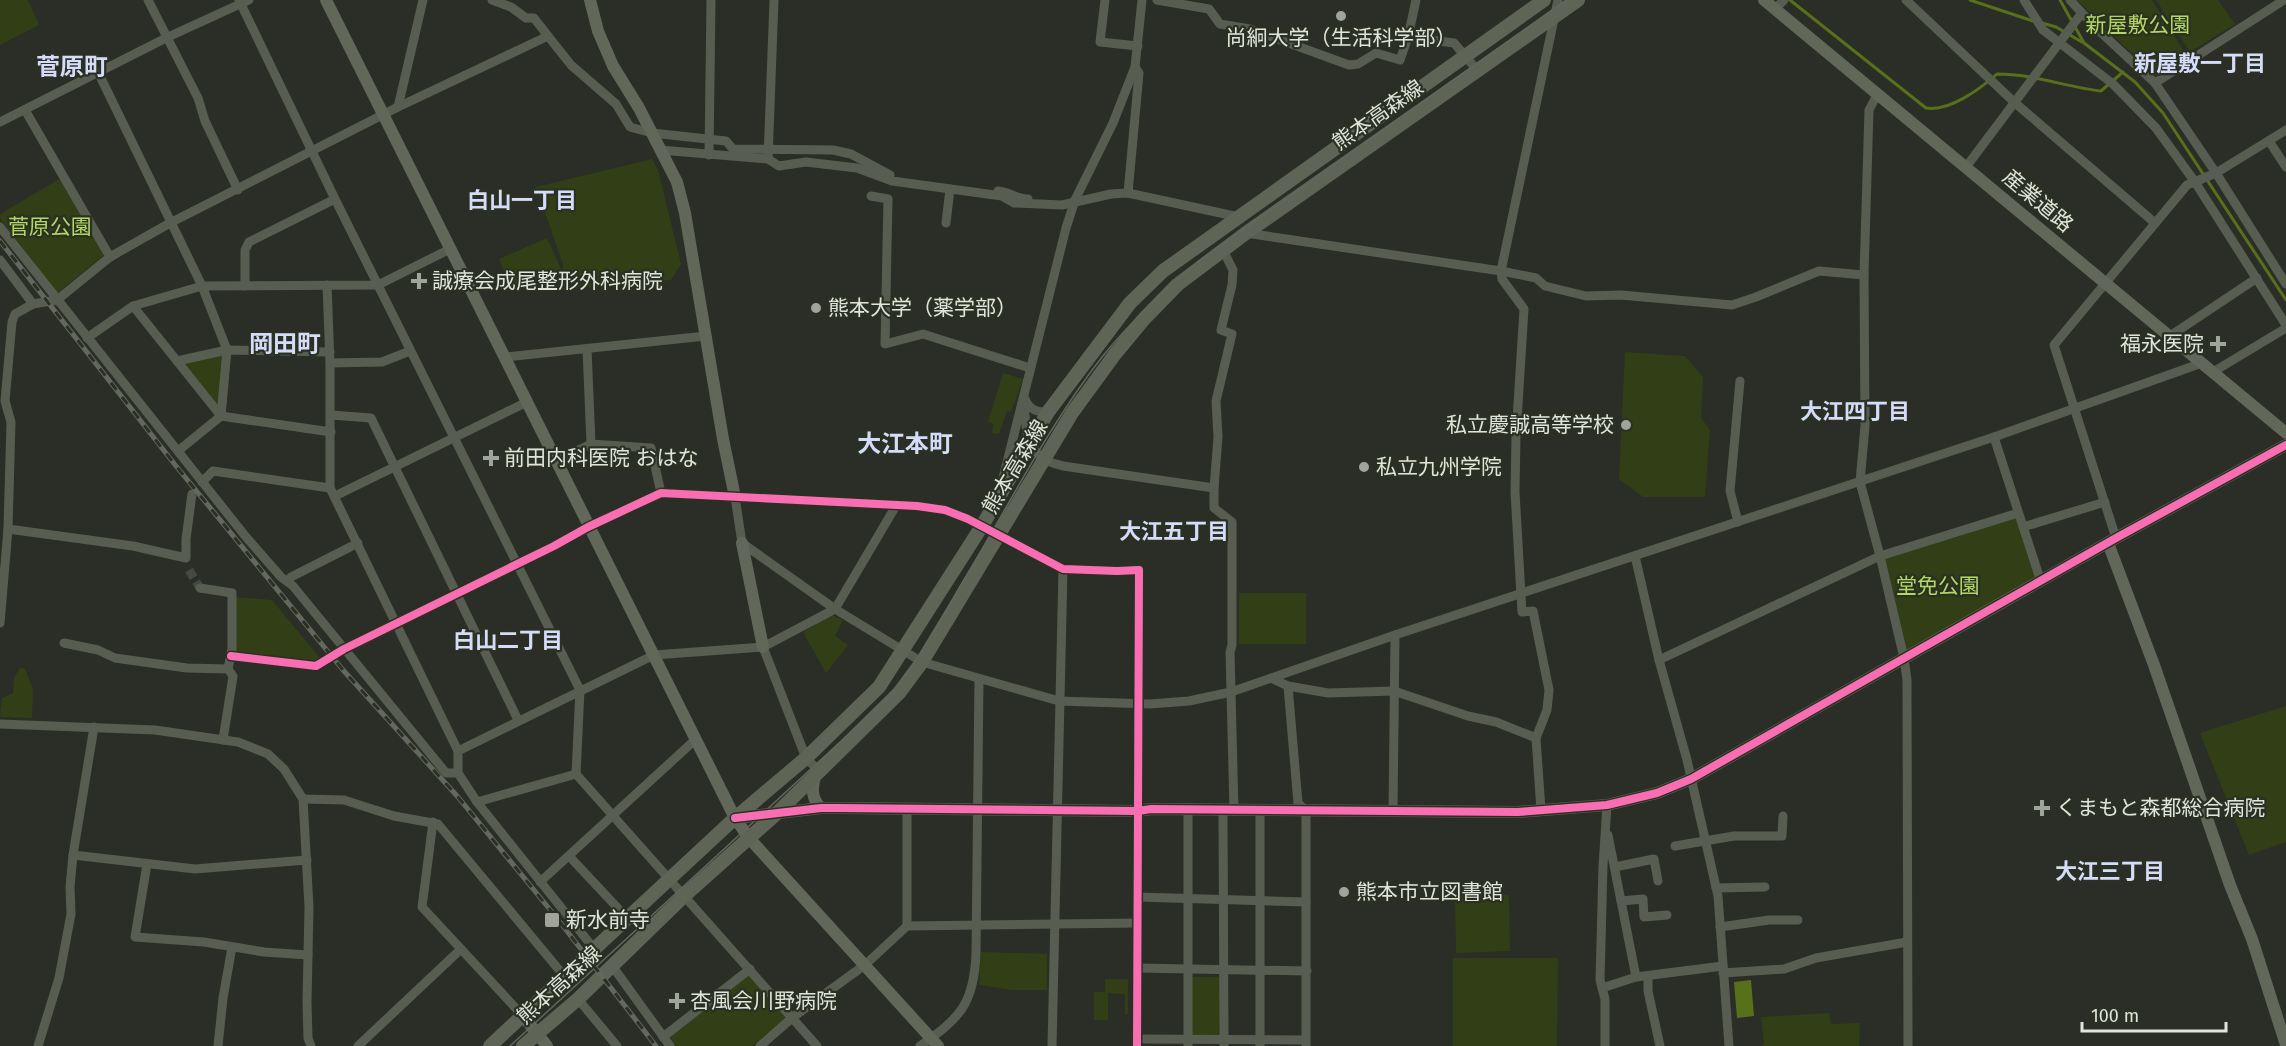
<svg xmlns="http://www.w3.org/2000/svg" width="2286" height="1046" font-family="'Fira Sans','Noto Sans JP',sans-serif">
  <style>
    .green { fill: #323e16 }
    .water { fill: #58701a }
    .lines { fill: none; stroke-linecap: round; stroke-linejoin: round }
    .stream { stroke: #58701a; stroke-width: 3 }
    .street-tunnel { stroke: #454941; stroke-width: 9; stroke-dasharray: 9 4.5; stroke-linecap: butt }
    .street { stroke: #585d51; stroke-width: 9 }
    .secondary { stroke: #616759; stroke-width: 12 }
    .primary { stroke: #5f6556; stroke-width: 14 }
    .tram { stroke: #63675e; stroke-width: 1.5 }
    .rail-casing { stroke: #63675e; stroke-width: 5 }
    .rail { stroke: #2b3122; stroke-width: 3; stroke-dasharray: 9; stroke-linecap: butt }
    .cycleway-casing { stroke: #2b3122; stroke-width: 11 }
    .cycleway { stroke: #f96db3; stroke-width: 8 }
    .poi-dot { fill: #a0a49b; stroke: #2b3122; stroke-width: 2 }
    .labels { text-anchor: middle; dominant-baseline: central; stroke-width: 4.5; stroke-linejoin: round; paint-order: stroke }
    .park-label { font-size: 21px; fill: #b2d863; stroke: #2b3122 }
    .poi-label { font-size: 21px; fill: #e0e4da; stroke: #2b3122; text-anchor: start }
    .street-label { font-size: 21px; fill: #e0e4da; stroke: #2b3122 }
    .neighbourhood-label { font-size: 22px; font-weight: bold; fill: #d5dcf9; stroke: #2b3122 }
    .quarter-label { font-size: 24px; font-weight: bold; fill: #d5dcf9; stroke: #2b3122 }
  </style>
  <rect width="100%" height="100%" fill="#2a2e26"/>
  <g class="green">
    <path d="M0,0H28L39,25L0,45Z"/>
    <path d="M2077,0H2152L2187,56L2155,76Z"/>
    <path d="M2156,0H2218L2235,24L2190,52Z"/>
    <path d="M652,159L658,170L681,264L671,280L563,290V264L536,187Z"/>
    <path d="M61,178L105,254L57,293L0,218V214Z"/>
    <path d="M547,238L561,269L513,291L499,259Z"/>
    <path d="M227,350L221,416L177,361Z"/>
    <path d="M1625,352L1685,356L1703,377L1701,418L1710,430L1705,497H1643L1619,479Z"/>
    <path d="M1003,373L1023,379L1011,412L1007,411L999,434L992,433L994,424L988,422Z"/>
    <path d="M2016,517L2037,580L1907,654L1885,558Z"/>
    <rect x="1239" y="593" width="67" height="51"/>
    <path d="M236,597L272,600L321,659L315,664L234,654Z"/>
    <path d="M831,615L843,620L835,636L848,645L826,673L803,632Z"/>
    <path d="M20,668L25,669L33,689L32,718L0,717L2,698L13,693L14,678Z"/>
    <path d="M2286,706V842L2249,855L2200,733Z"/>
    <path d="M1455,895H1509L1510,951L1456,953Z"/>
    <path d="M981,952L1047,954V990H1012L979,985Z"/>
    <path d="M1453,958H1558L1557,1046H1453Z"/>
    <path d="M750,974L787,1017L752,1046H676L670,1037Z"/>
    <path d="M1192,977H1220L1219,1037H1191Z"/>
    <path d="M1105,979H1128V1014H1125V994L1108,993V1020H1094V992H1105Z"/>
    <path d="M1829,1013L1831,1024L1860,1023L1859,1046H1761L1764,1045L1761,1017Z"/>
  </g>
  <path class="water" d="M1751,980L1754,1016L1737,1018L1734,982Z"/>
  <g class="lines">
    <g class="stream">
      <path d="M1790,0L1926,108C1949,112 1980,89 1997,74C2033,74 2066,87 2101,91L2123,72"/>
      <path d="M1970,0L2033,21"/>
      <path d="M2060,0L2084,43L2135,82L2163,113L2286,300"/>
      <path d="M2042,23L2056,27L2082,42"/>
    </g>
    <path class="street-tunnel" d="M189,570L200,588"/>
    <g class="street">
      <path d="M148,0L198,98L205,121L238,190"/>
      <path d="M239,0L335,199L249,242L245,250V286"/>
      <path d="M774,0L768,159L779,166L806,162L857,168L892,181L1002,196L1014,203L1062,205L1111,194L1128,193L1239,217"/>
      <path d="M1105,0L1100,42L1138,46"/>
      <path d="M1157,0L1209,9L1220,24L1250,29L1349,65L1358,64L1376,53L1400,60L1408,37L1416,0"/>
      <path d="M1906,0L2014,102L2155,223"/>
      <path d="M2024,0L2043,30L2113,84L2156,128L2195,182L2286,325"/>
      <path d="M2070,0L2094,26L2155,83L2216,173L2286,284"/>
      <path d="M1775,9L1784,0"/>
      <path d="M548,36L571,65L616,104L630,127L652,133L726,141L733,149L833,150L851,154L890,175"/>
      <path d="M1408,37L1454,43L1478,71"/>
      <path d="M98,72L202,286L227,350L221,416L178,451"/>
      <path d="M2155,83L2284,0"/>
      <path d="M1877,95L1869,110L1864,275L1865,426L1860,482L1880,556L1904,658L1907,680L1908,1046"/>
      <path d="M398,107L423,0"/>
      <path d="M25,110L110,257"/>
      <path d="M0,122L168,37L249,0"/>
      <path d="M2269,141L2286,167"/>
      <path d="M660,150L768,159"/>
      <path d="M709,155L711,0"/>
      <path d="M1966,167L2081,14"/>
      <path d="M998,191C1009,192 1017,199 1028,199"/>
      <path d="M1128,193L1139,73L1135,67"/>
      <path d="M871,196L888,199L885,344L923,334L1030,368"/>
      <path d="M335,199L580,690L576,774L817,1046"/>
      <path d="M946,223L950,189"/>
      <path d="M0,227L246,537L281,577L293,586L446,773H458"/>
      <path d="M1246,233L1501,271L1536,278L1545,286L1586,296L1621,295L1732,305L1756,297L1819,271L1864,275"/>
      <path d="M0,260L33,304"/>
      <path d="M327,285L330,363V488L458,751V773L477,802L595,950"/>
      <path d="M133,306L221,416L331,432"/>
      <path d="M2170,336L2257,278"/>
      <path d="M87,338L133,306L202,286L378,285L450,249"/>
      <path d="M587,349L591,444L651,448L661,493"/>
      <path d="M505,357L706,336"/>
      <path d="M177,361L227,350L330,352"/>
      <path d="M330,363L382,362L410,351"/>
      <path d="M2213,372L2286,328"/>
      <path d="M1024,397C1025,417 1024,447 1044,459C1049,463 1057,464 1063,466L1214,488V508L1232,522V645L1230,652L1234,811"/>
      <path d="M1025,399C1030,410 1036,412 1048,412"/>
      <path d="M331,415L371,418L518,720"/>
      <path d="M1994,437L2041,582"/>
      <path d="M556,461L591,444"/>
      <path d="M202,482L213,471L330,488"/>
      <path d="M1001,486L1066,228L1075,200L1113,123L1135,67L1142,0"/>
      <path d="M1214,488L1218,437L1216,401L1232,334L1221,330L1232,285L1233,270L1223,250"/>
      <path d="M335,496L527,402"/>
      <path d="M735,497L742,543L835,609L922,662L1059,701L1150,704L1189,701L1231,692L1395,635L1994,437L2202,363"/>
      <path d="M1738,522L1730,491L1740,381"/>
      <path d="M2023,527L2105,502"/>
      <path d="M8,529L133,546L186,558V539L192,494"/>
      <path d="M2116,538L2054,345L2187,185L2216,173L2286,130"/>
      <path d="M1635,556L1659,660L1687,760L1718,896L1729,1046"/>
      <path d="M288,582L291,577L358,543"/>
      <path d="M200,588L232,593V649L228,669L233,676L223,740"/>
      <path d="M0,623L8,529L11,422L5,401L12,322L15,314L33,304L57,300L110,257L170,223L398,107L548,36L534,18H526L511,7L492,0"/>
      <path d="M64,643L98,650L115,658L187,668L228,669"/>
      <path d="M763,647L806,758L820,772"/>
      <path d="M334,655L554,546L588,527L661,493L917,506L945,510L968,519L1063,569L1117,571L1139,570L1137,1046"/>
      <path d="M231,656L316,666L326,660"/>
      <path d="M1659,660L1880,556L2018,513"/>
      <path d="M1271,678L1288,686L1298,803L1306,811V1046"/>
      <path d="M1288,686L1328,693L1394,691L1468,716L1496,722L1536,738"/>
      <path d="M0,724L155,730L238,742L268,754L284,769L303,799L309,907L307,1002L308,1038L311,1046"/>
      <path d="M458,751L654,655L763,647L835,609L897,504"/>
      <path d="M303,799L344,800L394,816L438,824L565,977"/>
      <path d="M477,802L576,774"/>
      <path d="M1188,809V1046"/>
      <path d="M1223,810L1224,1046"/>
      <path d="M1541,810L1536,738L1547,710L1549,690L1533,611L1522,612L1515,492L1516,436L1524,309L1502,279L1501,271L1558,0"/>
      <path d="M1260,811V1046"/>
      <path d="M1393,811L1395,635"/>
      <path d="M1608,835L1636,977"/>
      <path d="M1675,846L1734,836H1782L1783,816"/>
      <path d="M73,855L195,869L307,860"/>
      <path d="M569,856L628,919"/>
      <path d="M147,864L135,937L204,942L264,952L308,955"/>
      <path d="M1615,867L1654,859L1658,881"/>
      <path d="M540,882L696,739"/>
      <path d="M1716,888L1765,887"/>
      <path d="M1137,897L1306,902"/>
      <path d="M1621,901L1643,899L1644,917L1667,915"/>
      <path d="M907,926V810"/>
      <path d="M1720,927L1769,920H1798"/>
      <path d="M461,949L523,1016"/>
      <path d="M613,967L670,1046"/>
      <path d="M1137,968L1307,971"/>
      <path d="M1723,973L1784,969L1816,958L1907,942"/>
      <path d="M1648,976V991L1660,1046"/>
      <path d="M1602,988L1636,977L1723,966"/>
      <path d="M578,999L617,1046"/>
      <path d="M663,1037L750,969"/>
      <path d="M1137,1039L1306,1040"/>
      <path d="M38,1046L59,978L71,914L70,887L73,855L94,727"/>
      <path d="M218,1046L223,998L232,947"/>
      <path d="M358,1046L461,949L422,907L433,822"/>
      <path d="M760,1046L792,1018L866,964L907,926L1137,923"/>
      <path d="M920,1046C960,1018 974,1004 976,954L979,679"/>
      <path d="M1052,1046L1063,569"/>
      <path d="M1605,1046V999L1600,980L1603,866L1607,805"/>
    </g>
    <g class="secondary">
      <path d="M326,0L735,818L749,838L938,1046"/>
      <path d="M590,0L598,31L613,66L639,108L677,182L685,213L723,439L735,497"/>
      <path d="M1764,0L2286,433"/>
      <path d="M742,543L763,647"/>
      <path d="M2108,543L2154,665L2230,885L2252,939L2286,1045"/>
      <path d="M815,776C812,789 811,798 821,808"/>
      <path d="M735,818L821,808H839L1138,811L1151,809L1518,812L1607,805L1657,793L1691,779L2116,538L2286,445"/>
      <path d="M523,1016L547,1046"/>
    </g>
    <g class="primary">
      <path d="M490,1046L735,818L806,758L879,687L982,526L1048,412L1130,303L1163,271L1544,0"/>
      <path d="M523,1046L578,999L683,897L776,814L899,693L922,662L1072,413L1115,354L1144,319L1177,285L1246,233L1578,0"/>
    </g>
    <path class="tram" d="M510,1046L888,698C919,662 941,619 965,578C1009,505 1049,425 1102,357C1132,320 1166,288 1203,258L1566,0"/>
    <g class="rail-casing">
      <path id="rail" d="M0,241L176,466L343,670L458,797L556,917L656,1046"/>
    </g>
    <use href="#rail" class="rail"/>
    <g class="cycleway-casing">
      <g id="cycleway">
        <path d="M231,656L316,666L344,649L554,546L588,527L661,493L917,506L945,510L968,519L1063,569L1117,571L1139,570L1137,1046"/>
        <path d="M735,818L821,808H839L1138,811L1151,809L1518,812L1607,805L1657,793L1691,779L2116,538L2286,445"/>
      </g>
    </g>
    <use href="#cycleway" class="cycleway"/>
  </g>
  <g class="poi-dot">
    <circle cx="1341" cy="16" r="6"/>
    <path d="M416 272h6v6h6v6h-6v6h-6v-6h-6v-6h6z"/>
    <circle cx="816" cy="308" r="6"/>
    <path d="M2215 335h6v6h6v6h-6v6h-6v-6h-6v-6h6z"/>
    <circle cx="1626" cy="425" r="6"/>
    <path d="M488 449h6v6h6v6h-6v6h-6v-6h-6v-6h6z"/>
    <circle cx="1364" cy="467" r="6"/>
    <path d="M2039 799h6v6h6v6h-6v6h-6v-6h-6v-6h6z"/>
    <circle cx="1344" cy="892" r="6"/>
    <rect x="544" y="912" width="16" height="16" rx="3"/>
    <path d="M674 992h6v6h6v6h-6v6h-6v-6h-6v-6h6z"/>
  </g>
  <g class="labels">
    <g class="park-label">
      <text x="2138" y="25">新屋敷公園</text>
      <text x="50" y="227">菅原公園</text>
      <text x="1938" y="586">堂免公園</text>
    </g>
    <g class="poi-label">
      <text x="1341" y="38" text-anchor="middle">尚絅大学（生活科学部）</text>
      <text x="432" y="281">誠療会成尾整形外科病院</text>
      <text x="828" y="308">熊本大学（薬学部）</text>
      <text x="2204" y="344" text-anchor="end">福永医院</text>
      <text x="1614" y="425" text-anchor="end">私立慶誠高等学校</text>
      <text x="504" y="458">前田内科医院 おはな</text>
      <text x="1376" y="467">私立九州学院</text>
      <text x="2056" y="808">くまもと森都総合病院</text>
      <text x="1356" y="892">熊本市立図書館</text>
      <text x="566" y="920">新水前寺</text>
      <text x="690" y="1001">杏風会川野病院</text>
    </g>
    <g class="street-label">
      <text transform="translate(1378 115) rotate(-35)">熊本高森線</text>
      <text transform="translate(2038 201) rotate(40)">産業道路</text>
      <text transform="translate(1015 467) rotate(-59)">熊本高森線</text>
      <text transform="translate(559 985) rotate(-42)">熊本高森線</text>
    </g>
    <g class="neighbourhood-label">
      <text x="2200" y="63">新屋敷一丁目</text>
      <text x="522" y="200">白山一丁目</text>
      <text x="1855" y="411">大江四丁目</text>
      <text x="1174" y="531">大江五丁目</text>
      <text x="508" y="640">白山二丁目</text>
      <text x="2110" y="871">大江三丁目</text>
    </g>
    <g class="quarter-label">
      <text x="72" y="67">菅原町</text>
      <text x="285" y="344">岡田町</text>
      <text x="905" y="444">大江本町</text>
    </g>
  </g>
  <path d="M2082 1022v9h144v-9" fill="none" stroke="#e0e4da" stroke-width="3"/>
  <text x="2091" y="1022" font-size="18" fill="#e0e4da" stroke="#2b3122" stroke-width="4.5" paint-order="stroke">100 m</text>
</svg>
